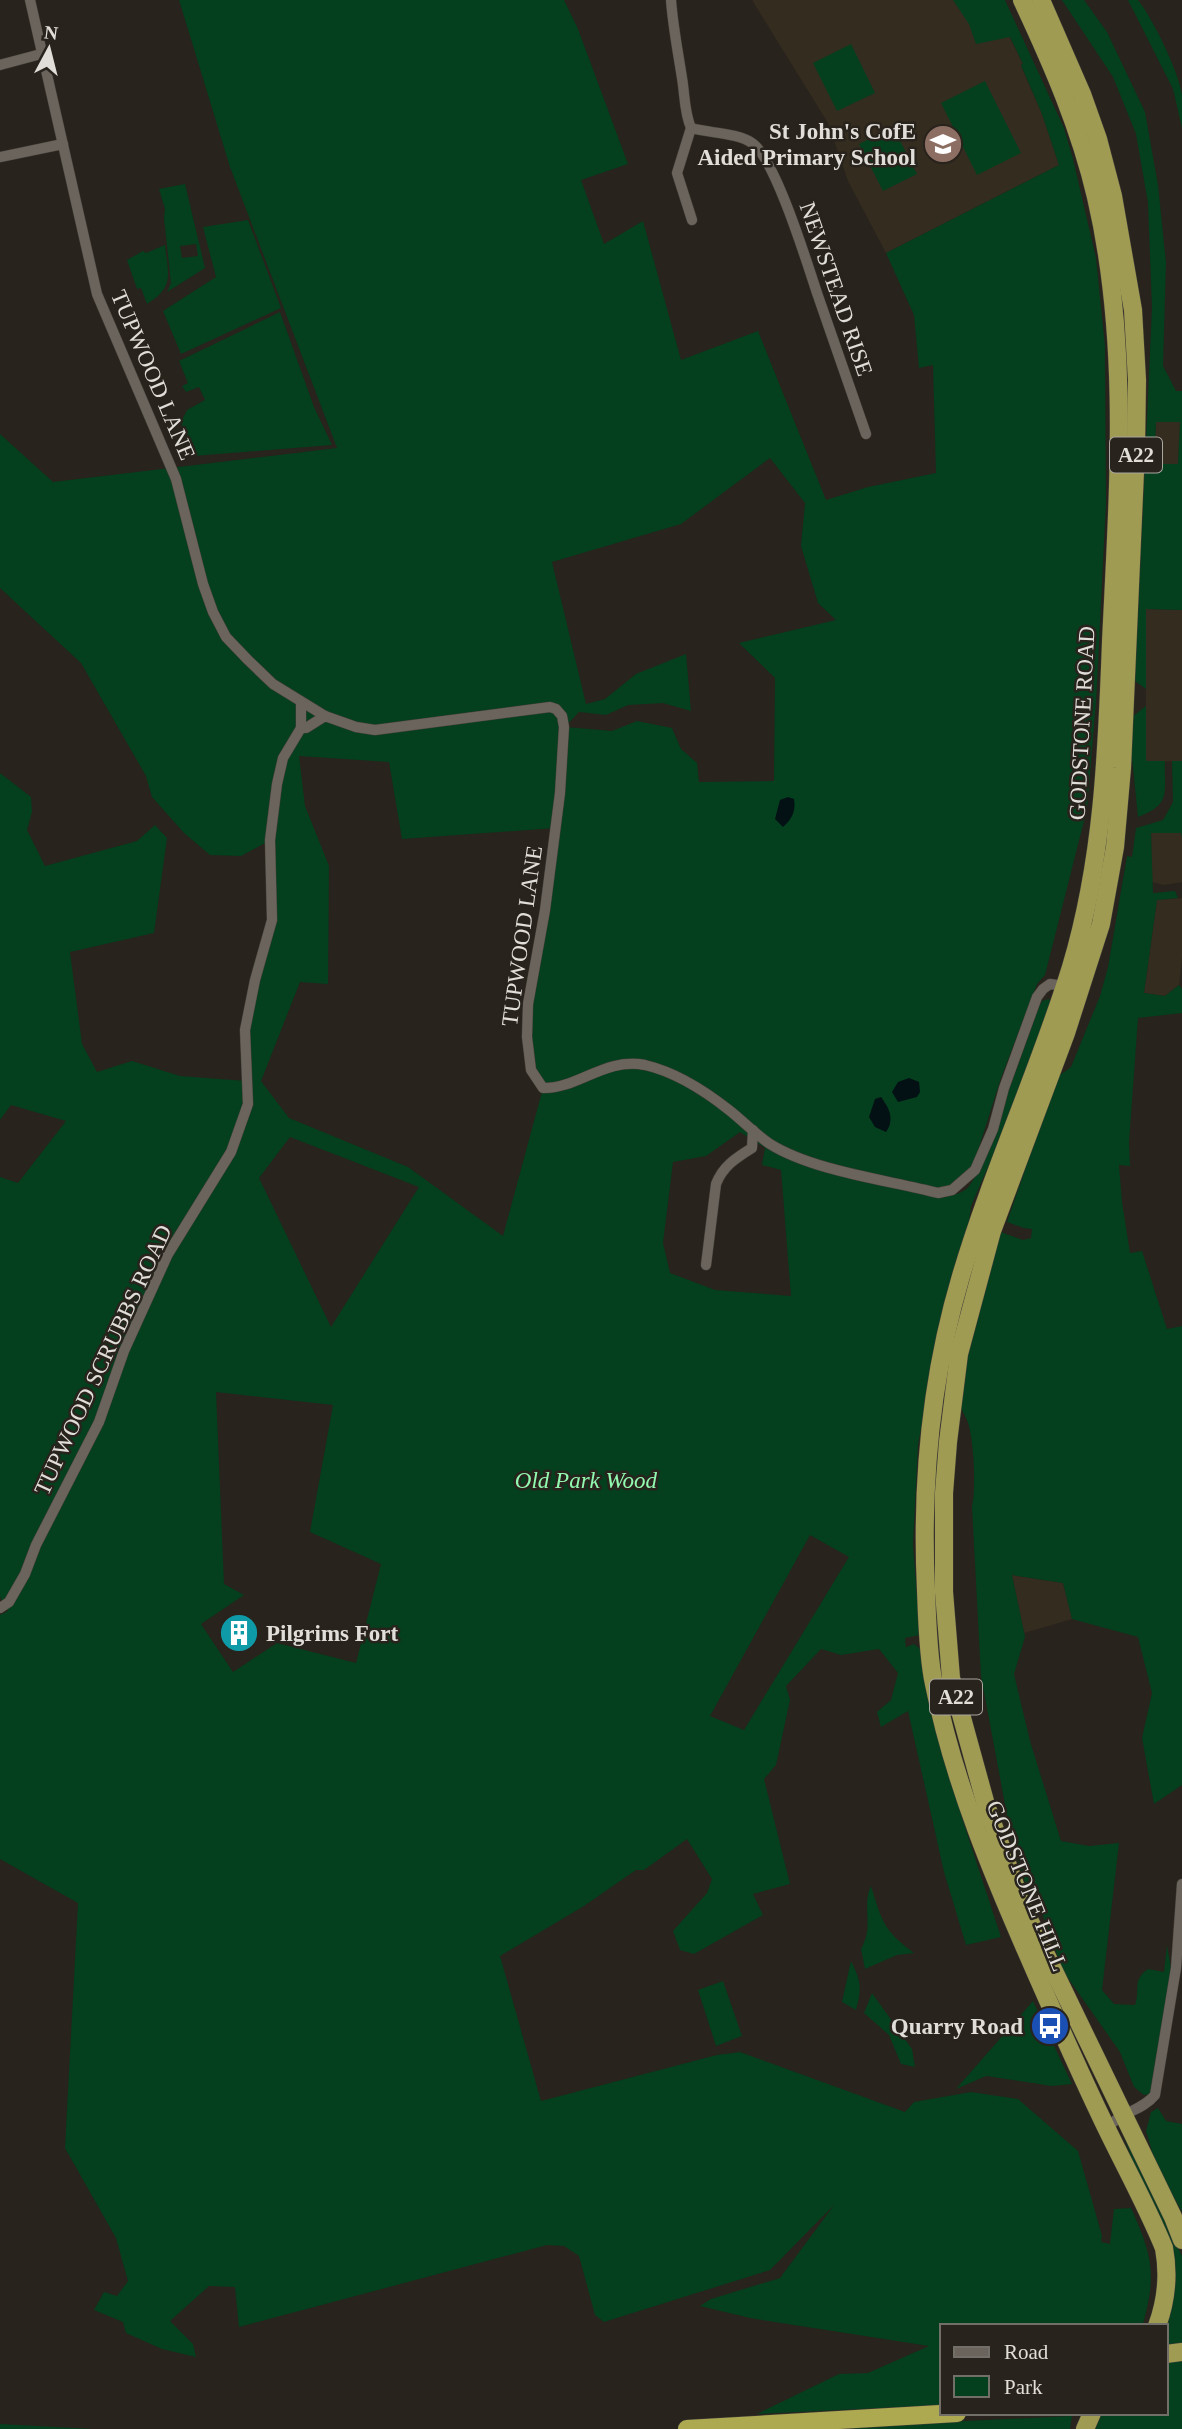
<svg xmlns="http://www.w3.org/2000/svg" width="1182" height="2429" font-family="Georgia,serif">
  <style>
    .built { fill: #342c1f }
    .green { fill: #043f1e; fill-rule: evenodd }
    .water { fill: #031014 }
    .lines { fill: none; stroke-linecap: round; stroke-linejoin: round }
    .minor-casing { stroke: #433f39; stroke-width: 11 }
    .trunk-casing { stroke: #433f39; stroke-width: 19 }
    .motorway-casing { stroke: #433f39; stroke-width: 19 }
    .minor { stroke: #6a645c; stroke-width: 10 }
    .trunk { stroke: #9f9b53; stroke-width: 18 }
    .motorway { stroke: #aca951; stroke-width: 18 }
    .labels { text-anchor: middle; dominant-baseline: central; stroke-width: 5; stroke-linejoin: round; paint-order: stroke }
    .shield { fill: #28231c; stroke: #aaa6a0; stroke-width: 2 }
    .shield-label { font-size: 21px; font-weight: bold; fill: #e1ded9 }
    .poi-label { font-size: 23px; font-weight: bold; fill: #e1ded9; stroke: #28231c; text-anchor: end }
    .street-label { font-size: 23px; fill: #e1ded9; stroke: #28231c }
    .park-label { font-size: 23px; font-style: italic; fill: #91f9b0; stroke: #28231c }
  </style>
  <rect width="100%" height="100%" fill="#28231c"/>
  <g class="built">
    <path d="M752,0H991L1023,64L1021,66L1042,114L1059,165L886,253L848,181L828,123Z"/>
    <path d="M1156,421L1180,422L1178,464H1154Z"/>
    <path d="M1146,609L1182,610V761L1146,762Z"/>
    <path d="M1151,833H1182V882L1164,885L1152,882Z"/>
    <path d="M1182,898V957L1179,985L1165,996L1144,993L1157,900Z"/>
    <path d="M1012,1575L1063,1583L1072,1619L1024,1633Z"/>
  </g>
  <g class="green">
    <path d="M179,0H564L578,29L628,164L581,180L604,244L643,221L681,360L758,331L826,500L868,487L936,473L933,365L919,368L914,315L886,253L1059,165L1042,114L1021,65L1023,64L1010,37L976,44L969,24L953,0H1005L1064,128L1073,159L1096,258L1105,346L1106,503L1096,702L1087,809L1045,975L1037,984L1001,1078L973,1166L952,1186L938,1188L893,1178L899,1187C919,1192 946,1203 965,1190C971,1186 976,1174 981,1167L1039,1007L1042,1001L1049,999L1053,1004L1021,1091L971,1206L966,1246L938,1335L918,1445L913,1545L920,1635L905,1638L906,1647L914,1644L925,1653L928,1696L962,1818L1001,1937L966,1945L944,1872L908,1711L881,1727L877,1712L891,1700L898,1673L879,1649L841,1655L821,1649L786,1686L790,1700L776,1765L764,1779L790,1884L753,1894L763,1915L694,1954L680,1950L673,1931L707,1893L712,1879L687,1839L644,1870H636L584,1906L500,1956L541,2101L717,2055L740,2052L905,2112L914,2102L971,2092L1018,2099L1078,2151L1102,2236L1101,2242L1110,2244L1114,2209L1131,2208C1152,2255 1157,2273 1143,2324L1141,2326H942V2405L757,2414L839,2374L868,2373L929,2346L750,2318L700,2306L711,2299L780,2278L834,2205L770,2270L604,2322L595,2315L579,2256L564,2246L547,2245L239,2327L235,2287L209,2286L170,2321L193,2344L196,2357L162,2349L126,2333L123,2322L94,2310L104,2292L117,2296L128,2281L116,2238L65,2148L78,1903L0,1859V1615L8,1611L0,1597V1177L18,1183L66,1121L11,1105L0,1120V773L31,797L32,812L27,830L45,866L137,841L155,825L167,838L154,933L70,952L82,1044L97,1072L132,1061L180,1076L246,1081L245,1030L272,920L269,841L241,856L210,855L184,833L152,797L146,776L81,663L0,588V434L53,482L337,448L230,167ZM770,458L805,503L801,546L818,603L836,620L739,643L775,678L774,781L699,782L697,763L681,749L672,728L637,721L612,731L565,727L579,712L606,715L628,705L663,703L691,711L686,654L636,674L605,699L586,704L552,562L681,524ZM299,756L389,762L402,839L555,828L528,1004L531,1070L543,1088L503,1236L408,1167L289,1118L261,1081L300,982L328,984L329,866L305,806ZM740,1132L765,1148L762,1165L781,1170L791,1296L715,1290L670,1273L663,1243L673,1162L706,1156ZM290,1137L419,1187L331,1327L259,1178ZM216,1392L333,1405L310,1532L381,1564L356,1663L277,1643L233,1672L201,1624L244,1595L224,1584ZM810,1535L849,1557L744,1730L710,1716Z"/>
    <path d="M1062,0H1084L1107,32L1145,112L1158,185L1166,263L1163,366L1176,391H1182V610L1146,609V689L1135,681L1152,308L1148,203L1136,134L1113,77ZM1156,422H1180L1178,464H1154Z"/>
    <path d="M1128,0H1138C1153,19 1179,72 1182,95C1182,106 1182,118 1182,128L1173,89Z"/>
    <path d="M851,44L875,93L837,111L813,63Z"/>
    <path d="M985,81L1021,153L977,175L941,103Z"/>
    <path d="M893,127L917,174L883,191L859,144Z"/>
    <path d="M185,184L205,268L167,292L171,283L164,218L165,209L159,189ZM196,244L198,256L182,258L180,246Z"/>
    <path d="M248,220L281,308L181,354L163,311L216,277L203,227Z"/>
    <path d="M165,245C168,274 175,287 147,304L141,288L137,289L127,260L143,251L146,253Z"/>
    <path d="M280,312L314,407L332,445L181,457L182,420L187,410L205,400L199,387L186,392L182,386L188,383L179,361Z"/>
    <path d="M1146,706V761H1165C1164,793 1172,804 1138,817L1132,758V717Z"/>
    <path d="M1172,761H1182V838L1181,833H1151L1153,893L1175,891L1178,898L1157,900L1144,993L1165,996L1179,985L1182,989V1013L1138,1018L1129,1142L1130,1166L1119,1165L1122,1202L1130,1253L1142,1251L1167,1329L1182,1326V1785L1154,1804L1142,1738L1152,1693L1138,1637L1072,1619L1063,1583L1012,1575L1025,1637L1014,1674L1030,1741L1061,1841L1089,1846L1119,1843L1102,1990L1114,2004L1135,2005C1141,1989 1131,1981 1148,1969L1164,1972L1167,1945L1171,1968L1154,2084L1152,2094L1144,2095L1134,2087L1120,2052L1063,1971L1042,1913L1039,1892L1027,1889L1012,1842L981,1676L972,1507C976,1487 974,1447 969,1426C967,1417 960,1410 960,1401C962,1343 983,1286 998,1231L1023,1240L1031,1238L1032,1229L1024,1228L1007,1222L1057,1077L1071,1067L1100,996L1108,967L1127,856L1132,857L1136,828L1163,820L1173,802Z"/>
    <path d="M871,1886C882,1921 883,1930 914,1953L897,1955L865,1969L861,1949C875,1925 861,1907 871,1886Z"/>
    <path d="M851,1961C861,1981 862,1988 856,2010L842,2002Z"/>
    <path d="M723,1981L742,2036L716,2046L698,1990Z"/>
    <path d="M872,1993L912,2049L915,2067L901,2064L889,2035L864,2013Z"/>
    <path d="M1033,2001L1072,2084L1052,2086L986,2076L956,2089Z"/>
    <path d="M1158,2108L1166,2121L1182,2124V2212L1156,2165L1146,2131L1151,2112Z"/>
    <path d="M1123,2135L1182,2256V2347L1166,2348V2326L1173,2293L1140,2180Z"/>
    <path d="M1182,2359V2429H1095L1101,2413H1166V2362Z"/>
    <path d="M1072,2416L1070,2429H796Z"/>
    <path d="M0,2424L93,2429H0Z"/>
  </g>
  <g class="water">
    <path d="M788,797L794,799C796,811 792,819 783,827L775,819L780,800Z"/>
    <path d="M909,1078L919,1082L920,1092L917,1097L898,1102L892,1092L898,1082Z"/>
    <path d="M881,1097C889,1108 895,1119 886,1132L875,1127L869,1117L875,1099Z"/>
  </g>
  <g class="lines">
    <g class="minor-casing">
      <g id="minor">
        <path d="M30,0L97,294L176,479L203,584L213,612L226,637L248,660L273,684L325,716"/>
        <path d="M671,0C673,27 678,52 682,78C685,95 684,112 691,128L677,173L692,220"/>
        <path d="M0,65L41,54"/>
        <path d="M691,128C709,133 738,133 752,143C775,158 807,263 817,293C833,340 850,387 866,434"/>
        <path d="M0,157L63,144"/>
        <path d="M301,728H306L325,716L356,727L375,730L550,707L556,709L562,716L564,727L560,793L545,910L528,1004L527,1037L531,1070L543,1088C578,1089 605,1057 645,1065C675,1072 705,1091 729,1110C743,1121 755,1134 770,1144C813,1171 888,1180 938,1193L952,1190L975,1170L993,1129L1004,1088L1037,997L1043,989L1050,984L1064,986"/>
        <path d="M301,728V702"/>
        <path d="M706,1265L716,1184C723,1166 736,1158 752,1148L753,1130"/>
        <path d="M0,1608L9,1602L25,1574L36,1545L99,1422L124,1351L168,1254L231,1152L248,1104L245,1030L255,980L272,920L270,840L277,784L283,758L301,728"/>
        <path d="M1107,2128C1120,2112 1142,2111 1155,2095L1176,1968L1182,1884"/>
      </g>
    </g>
    <g class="trunk-casing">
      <g id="trunk">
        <path d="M1022,0C1052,64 1080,128 1096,197C1130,343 1118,494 1111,642C1107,752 1103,860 1071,967C1039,1071 992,1171 961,1276C931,1377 921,1486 926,1590C927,1617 928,1658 934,1684C954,1784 994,1878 1035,1971C1057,2021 1079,2071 1103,2121C1123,2163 1146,2204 1164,2248C1169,2275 1167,2299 1157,2326"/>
        <path d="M1041,0L1082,94L1098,139L1113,196L1133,310L1137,380L1136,449L1122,768L1115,847L1101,924L1066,1033L992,1231L959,1354L948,1442L944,1493V1592L951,1678L986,1805L1023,1907L1173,2217L1182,2240"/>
        <path d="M1166,2354L1182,2352"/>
        <path d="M1085,2429L1092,2413"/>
      </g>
    </g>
    <g class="motorway-casing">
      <path id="motorway" d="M687,2429L957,2413"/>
    </g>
    <use href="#minor" class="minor"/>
    <use href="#trunk" class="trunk"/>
    <use href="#motorway" class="motorway"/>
  </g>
  <defs>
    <g id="school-disc" transform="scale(2.0125)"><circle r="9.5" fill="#8d6e63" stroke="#28231c"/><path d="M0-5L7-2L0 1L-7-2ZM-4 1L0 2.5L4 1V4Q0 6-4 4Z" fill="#fff"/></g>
    <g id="building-disc" transform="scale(2.0125)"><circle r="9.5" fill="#0f9aa8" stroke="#28231c"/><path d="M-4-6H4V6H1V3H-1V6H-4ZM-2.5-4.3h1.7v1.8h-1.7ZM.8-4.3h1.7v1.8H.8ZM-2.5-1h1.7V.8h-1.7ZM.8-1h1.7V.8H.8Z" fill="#fff"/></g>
    <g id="bus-disc" transform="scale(2.0125)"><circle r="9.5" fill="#1a4fb4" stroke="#28231c"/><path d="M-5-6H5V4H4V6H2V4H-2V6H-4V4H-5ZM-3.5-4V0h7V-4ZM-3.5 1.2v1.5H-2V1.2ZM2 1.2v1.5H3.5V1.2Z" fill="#fff"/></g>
  </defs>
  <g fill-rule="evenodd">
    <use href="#school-disc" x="943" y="144"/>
    <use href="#building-disc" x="239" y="1633"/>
    <use href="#bus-disc" x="1050" y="2026"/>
  </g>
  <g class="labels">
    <g class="shield">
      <rect x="1110" y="437.5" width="52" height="35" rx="5"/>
      <rect x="930" y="1679.5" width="52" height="35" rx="5"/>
    </g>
    <g class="shield-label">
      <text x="1136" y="455">A22</text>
      <text x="956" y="1697">A22</text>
    </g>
    <g class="poi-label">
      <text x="916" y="131">St John's CofE<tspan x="916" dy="26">Aided Primary School</tspan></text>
      <text x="266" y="1633" text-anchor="start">Pilgrims Fort</text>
      <text x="1023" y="2026">Quarry Road</text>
    </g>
    <g class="street-label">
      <text transform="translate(836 289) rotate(71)">NEWSTEAD RISE</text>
      <text transform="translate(153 375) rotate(67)">TUPWOOD LANE</text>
      <text transform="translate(1082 723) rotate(-87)">GODSTONE ROAD</text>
      <text transform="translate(522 936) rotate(-82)">TUPWOOD LANE</text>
      <text transform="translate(103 1360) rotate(-65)">TUPWOOD SCRUBBS ROAD</text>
      <text transform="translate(1027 1886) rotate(68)">GODSTONE HILL</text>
    </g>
    <g class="park-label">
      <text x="586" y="1480">Old Park Wood</text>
    </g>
  </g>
  <rect x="940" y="2324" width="228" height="91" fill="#28231c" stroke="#726e68" stroke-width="2"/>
  <rect x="954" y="2347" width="35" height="10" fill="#6a645c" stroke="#726e68" stroke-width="2"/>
  <text x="1004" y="2359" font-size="21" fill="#e1ded9">Road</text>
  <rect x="954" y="2376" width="35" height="21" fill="#043f1e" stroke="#726e68" stroke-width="2"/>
  <text x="1004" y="2394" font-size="21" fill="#e1ded9">Park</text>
  <g transform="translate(49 49) rotate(7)" stroke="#28231c" stroke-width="5" paint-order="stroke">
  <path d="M0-5L12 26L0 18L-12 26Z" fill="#e1ded9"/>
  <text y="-10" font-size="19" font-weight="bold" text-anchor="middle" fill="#e1ded9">N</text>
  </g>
</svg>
